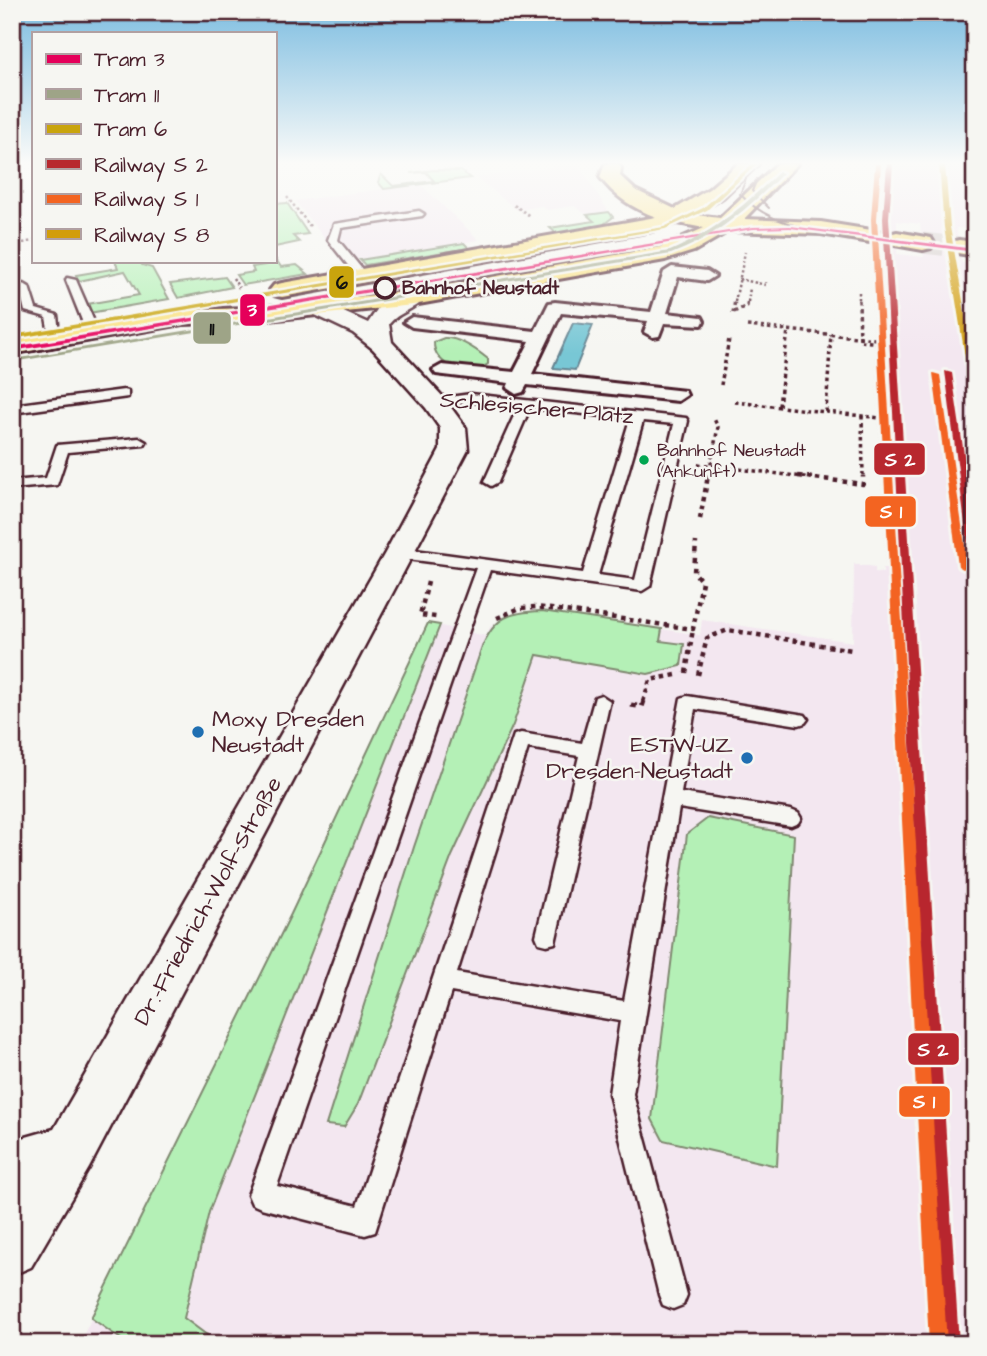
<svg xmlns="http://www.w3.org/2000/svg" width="987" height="1356" font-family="'Architects Daughter',sans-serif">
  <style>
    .built { fill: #f3e7f0; fill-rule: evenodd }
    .green { fill: #b4f0b6; stroke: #7f8870; stroke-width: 2 }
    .water { fill: #78c7d5; stroke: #668491; stroke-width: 2 }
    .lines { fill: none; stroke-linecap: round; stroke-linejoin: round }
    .primary-tunnel { stroke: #d4cbca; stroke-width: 21; stroke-dasharray: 21 10; stroke-linecap: butt }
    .service-casing { stroke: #4a1f2b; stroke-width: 5 }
    .pedestrian-casing { stroke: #4a1f2b; stroke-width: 6 }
    .minor-casing { stroke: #4a1f2b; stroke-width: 5 }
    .primary-casing { stroke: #4a1f2b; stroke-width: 6 }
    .path-far3 { stroke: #4a1f2b; stroke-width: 2.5; stroke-dasharray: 2.5 2.5; stroke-linecap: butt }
    .path-far2 { stroke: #4a1f2b; stroke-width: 3.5; stroke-dasharray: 3.5 3.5; stroke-linecap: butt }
    .path-far1 { stroke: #4a1f2b; stroke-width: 4.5; stroke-dasharray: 4.5 4.5; stroke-linecap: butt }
    .path { stroke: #4a1f2b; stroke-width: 5; stroke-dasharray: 6 6; stroke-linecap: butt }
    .service { fill: #f6f6f2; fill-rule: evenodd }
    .pedestrian { fill: #f6f6f2; fill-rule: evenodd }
    .minor { fill: #f6f6f2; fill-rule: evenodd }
    .primary { fill: #fae180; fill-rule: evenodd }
    .tram { stroke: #4a1f2b; stroke-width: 2 }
    .rail-1-casing { stroke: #f6f6f2; stroke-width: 6 }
    .rail-2-casing { stroke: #f6f6f2; stroke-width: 6 }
    .rail-3-casing { stroke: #f6f6f2; stroke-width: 6 }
    .rail-1 { fill: #b8282e; fill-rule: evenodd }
    .rail-2 { fill: #f36421; fill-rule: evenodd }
    .rail-3 { fill: #d29d0b; fill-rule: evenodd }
    .tram-1-casing { stroke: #f6f6f2; stroke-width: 5 }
    .tram-2-casing { stroke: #f6f6f2; stroke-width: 5 }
    .tram-3-casing { stroke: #f6f6f2; stroke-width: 5 }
    .tram-1 { fill: #e5005a; fill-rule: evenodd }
    .tram-2 { fill: #9ea487; fill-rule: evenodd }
    .tram-3 { fill: #c9a40d; fill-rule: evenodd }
    .stop-dot { fill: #f6f6f2; stroke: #4a1f2b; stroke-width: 3.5 }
    .bus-dot { fill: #00a651; stroke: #f6f6f2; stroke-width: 2.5 }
    .poi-dot { fill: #1f6fb2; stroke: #f6f6f2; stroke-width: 2.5 }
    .labels { text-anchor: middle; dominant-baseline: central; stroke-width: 5; stroke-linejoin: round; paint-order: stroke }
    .far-bus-label { font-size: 18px; fill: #4a1f2b; stroke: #f6f6f2; text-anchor: start }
    .far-stop-label { font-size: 19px; font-weight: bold; fill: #4a1f2b; stroke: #f6f6f2; text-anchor: start }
    .street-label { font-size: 23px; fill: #4a1f2b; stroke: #f6f6f2 }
    .poi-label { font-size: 23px; fill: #4a1f2b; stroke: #f6f6f2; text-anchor: start }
    .line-badge { stroke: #f6f6f2; stroke-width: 2.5 }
    .badge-label { font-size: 19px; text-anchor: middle; font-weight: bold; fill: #fff }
    .pale-badge-label { font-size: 19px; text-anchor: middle; font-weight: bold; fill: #111 }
  </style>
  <rect width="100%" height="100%" fill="#f6f6f2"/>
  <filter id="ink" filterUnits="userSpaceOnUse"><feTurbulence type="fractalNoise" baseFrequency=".0143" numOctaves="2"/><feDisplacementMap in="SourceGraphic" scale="14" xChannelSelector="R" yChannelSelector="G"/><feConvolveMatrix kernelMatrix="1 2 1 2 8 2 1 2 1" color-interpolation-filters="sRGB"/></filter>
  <g filter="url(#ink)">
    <g class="built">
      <path d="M578,164L609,212L587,215L574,206L547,210L542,206L517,210L476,177Z"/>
      <path d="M876,164H975V230L956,228L962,263L975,265V1344H79L291,914L428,623L486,636L490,627L503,618L524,612L542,611L700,635L702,620L853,642L854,564L875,567V572L883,573V568H890L880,270L876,252ZM897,221L920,224L924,257L897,254Z"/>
      <path d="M420,184L479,240L343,262L295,201Z"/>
    </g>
    <g class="green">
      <path d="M434,170L461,171L470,178L384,189L378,182L381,174L393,186L434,181L426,172L410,173Z"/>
      <path d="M287,203L308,234L293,236L299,242L275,247V204Z"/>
      <path d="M609,212L613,217L600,227L557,234L550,228L594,221L587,215Z"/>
      <path d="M464,243L469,248L365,265L360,260Z"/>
      <path d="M275,258L281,267L297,265L308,274L243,285L236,275L254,272L252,267L265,265L262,261H275Z"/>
      <path d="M115,261H140L142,265L152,268L169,299L89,313L87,304L139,295L125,271L79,281L76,275L118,268Z"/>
      <path d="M225,277L232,287L178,298L170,284Z"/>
      <path d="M444,338C459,337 477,350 488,359V364C470,377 433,367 434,342Z"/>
      <path d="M542,611L662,629L660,641L684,644L681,666L648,674L537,655L513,725L452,856L358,1104L344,1127L326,1125L414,847L482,647C495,616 510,612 542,611Z"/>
      <path d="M428,623L440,625L209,1212L184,1318L219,1344H128L91,1318L291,914Z"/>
      <path d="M708,818L794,835L777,1166L663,1140L652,1119L687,834Z"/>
    </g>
    <path class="water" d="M573,323L593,325L575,370L553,368Z"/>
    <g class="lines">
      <path class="primary-tunnel" d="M923,243L959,247"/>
      <g class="service-casing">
        <g id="service">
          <path d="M419,211L424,214L422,216L341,228L338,240L366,274V278H358L328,240L334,224Z"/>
          <path d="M67,278L76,280L99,333L97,335L87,333L66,280Z"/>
          <path d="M24,284L29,287L36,309L57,315L60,341L50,339L46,317L25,311L19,287Z"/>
          <path d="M124,390L128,391V397L12,413V405Z"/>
          <path d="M471,394L686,418L688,421L650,586L642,591L490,570L277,1186L357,1206L514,735L521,733L582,743L595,697L601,695L610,701L555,943L547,945L539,943L536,936L579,756L528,748L457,973L624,1001L681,698L687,696L805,715L808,719L805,723L799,725L695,709L681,793L791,810L798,813L801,818L798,823L791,826L679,808L633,1094L687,1295L683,1305L673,1309L663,1305L659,1295L609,1094L620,1021L451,992L375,1232L365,1235L261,1208L252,1204L248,1195L476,568L400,558L392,553L400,548L583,573L630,419L530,408L498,482L491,486L484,482L518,407L471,402L435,407L429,403L435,399ZM643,421L674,424L635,580L598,575Z"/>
          <path d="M139,438L146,442L144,445L68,452L57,485L12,489V481L46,478L57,445Z"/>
        </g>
      </g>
      <g class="pedestrian-casing">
        <path id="pedestrian" d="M672,267L707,271L715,276L707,281L678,277L667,313L702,317L704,321L702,325L664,323L659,336L653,337L644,332L648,321L561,313L532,374L685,391L687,395L678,401L527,385L523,392L516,394L507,388L509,383L436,374L433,370L442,365L514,372L530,341L412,327L404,322L412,317L535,331L549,303L555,302L651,312L664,272Z"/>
      </g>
      <g class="minor-casing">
        <path id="minor" d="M413,291L421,293L424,298C415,310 398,312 389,324L392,342L444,398L466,428L468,450L89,1168L31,1267L12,1275V1197L16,1192L12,1193V1141L54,1129L385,553L440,450V428L426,408L373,349L353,333L313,314L310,309L313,304L321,302L368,323L378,308Z"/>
      </g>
      <g class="primary-casing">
        <g id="primary">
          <path d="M605,164H619L621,168L620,176L635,190L675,209L709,189L738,164H758L723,197L696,215L720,218L777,164H797L744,219L821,222L884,232L887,237L884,242L876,243L821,234L729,231L694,251L665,260L413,305L249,322L182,324L12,354V338L182,310L249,308L413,291L661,247L704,228L678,223L652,231L282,297L274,295L270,290L274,285L282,283L656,217C634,209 614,196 600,177Z"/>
          <path d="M897,232L931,238L934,243L931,248L923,250L889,244L886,239L889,234Z"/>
          <path d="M959,240L975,242V256L951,252L948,247L951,242Z"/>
        </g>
      </g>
      <g class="path-far3">
        <path d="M287,197L310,226"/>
        <path d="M514,205L530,216"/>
        <path d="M18,244L33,241"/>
        <path d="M233,278L239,288"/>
        <path d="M739,279L766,285V282"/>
        <path d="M859,292V302"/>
        <path d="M735,302L745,252"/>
        <path d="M748,302L750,288"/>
      </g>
      <g class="path-far2">
        <path d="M859,300L860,341L881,343"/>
        <path d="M734,312L747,306L748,300"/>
        <path d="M733,313L735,300"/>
        <path d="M747,326L876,339"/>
        <path d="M721,385L729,339"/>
        <path d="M735,402L890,419"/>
        <path d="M779,406L788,330"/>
        <path d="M826,412L831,334"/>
        <path d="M862,416L863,478"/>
        <path d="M698,464L812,478"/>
        <path d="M708,478L718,427L714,419"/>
      </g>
      <g class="path-far1">
        <path d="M798,476L863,484V476"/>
        <path d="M700,519L708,476"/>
        <path d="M428,582L420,615L436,617"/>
        <path d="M497,618L520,608L537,607L693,629L702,582L694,572L696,542"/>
        <path d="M686,673L693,629"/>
        <path d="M698,675L707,638L728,630L852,650"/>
        <path d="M643,702L650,680L676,675"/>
      </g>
      <path class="path" d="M631,705L642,707L644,701"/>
      <use href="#service" class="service"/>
      <use href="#pedestrian" class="pedestrian"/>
      <use href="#minor" class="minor"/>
      <use href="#primary" class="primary"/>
      <g class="tram">
        <path d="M746,179L740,194C762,218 791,225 822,232"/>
        <path d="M757,179L752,191L769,208"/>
      </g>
      <g class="rail-1-casing">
        <g id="rail-1">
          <path d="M887,164H893L889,218L959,1344H941L883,218Z"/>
          <path d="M945,371L952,373L975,529V565L970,562Z"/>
        </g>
      </g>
      <g class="rail-2-casing">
        <g id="rail-2">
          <path d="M875,164H881L877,219L947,1344H929L871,219Z"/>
          <path d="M933,373L940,375L968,566L963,569L958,566Z"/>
        </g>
      </g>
      <g class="rail-3-casing">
        <path id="rail-3" d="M939,164H945L950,227L975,370V395L971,393L944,227Z"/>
      </g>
      <use href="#rail-1" class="rail-1"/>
      <use href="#rail-2" class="rail-2"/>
      <use href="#rail-3" class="rail-3"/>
      <g class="tram-1-casing">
        <path id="tram-1" d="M790,226L975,249V252L790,228L753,229L12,351V347L753,227Z"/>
      </g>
      <g class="tram-2-casing">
        <path id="tram-2" d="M779,172L783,173C751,206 715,238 671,254L12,362V360L14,359L670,251C713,233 746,204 779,172Z"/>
      </g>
      <g class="tram-3-casing">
        <path id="tram-3" d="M752,164H757L707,210L665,229L12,339V335L664,227L703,208Z"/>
      </g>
      <use href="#tram-1" class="tram-1"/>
      <use href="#tram-2" class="tram-2"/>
      <use href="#tram-3" class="tram-3"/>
    </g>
  </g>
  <linearGradient id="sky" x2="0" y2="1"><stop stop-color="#7bbce0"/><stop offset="0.46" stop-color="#fbfbf9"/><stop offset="1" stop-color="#fbfbf9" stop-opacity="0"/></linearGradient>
  <rect width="987" height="354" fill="url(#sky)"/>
  <circle class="stop-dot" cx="385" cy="288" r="10"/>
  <circle class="bus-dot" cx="644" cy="460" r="6"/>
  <g class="poi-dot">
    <circle cx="198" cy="732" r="7"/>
    <circle cx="747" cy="758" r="7"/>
  </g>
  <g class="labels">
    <g class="far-bus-label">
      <text x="657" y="450">Bahnhof Neustadt<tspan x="657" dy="21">(Ankunft)</tspan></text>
    </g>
    <g class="far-stop-label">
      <text x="402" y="288">Bahnhof Neustadt</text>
    </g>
    <g class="street-label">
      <text transform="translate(537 408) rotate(5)">Schlesischer Platz</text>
      <text transform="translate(208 901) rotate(-61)">Dr.-Friedrich-Wolf-Straße</text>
    </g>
    <g class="poi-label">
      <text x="212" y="719">Moxy Dresden<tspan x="212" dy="26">Neustadt</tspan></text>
      <text x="733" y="745" text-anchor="end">ESTW-UZ<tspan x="733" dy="26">Dresden-Neustadt</tspan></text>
    </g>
  </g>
  <g class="line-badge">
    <rect x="328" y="265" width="27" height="34" rx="7" fill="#c9a40d"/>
    <rect x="239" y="293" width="27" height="34" rx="7" fill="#e5005a"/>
    <rect x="192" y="311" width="40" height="34" rx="7" fill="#9ea487"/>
    <rect x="873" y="442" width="53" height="34" rx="7" fill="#b8282e"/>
    <rect x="864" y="495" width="53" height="33" rx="7" fill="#f36421"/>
    <rect x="907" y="1032" width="53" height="34" rx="7" fill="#b8282e"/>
    <rect x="898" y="1085" width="53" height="33" rx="7" fill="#f36421"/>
  </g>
  <g class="badge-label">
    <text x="252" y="316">3</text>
    <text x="900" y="466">S 2</text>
    <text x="891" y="518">S 1</text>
    <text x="933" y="1056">S 2</text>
    <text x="924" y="1108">S 1</text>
  </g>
  <g class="pale-badge-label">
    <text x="342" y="289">6</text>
    <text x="212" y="335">11</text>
  </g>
  <rect width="987" height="1356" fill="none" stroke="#f6f6f2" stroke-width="42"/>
  <rect x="21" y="21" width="945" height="1314" fill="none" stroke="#4a1f2b" stroke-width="2.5" filter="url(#ink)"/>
  <rect x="32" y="32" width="245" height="231" fill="#f6f6f2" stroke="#b1a0a2" stroke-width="2"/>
  <rect x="46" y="54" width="35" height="10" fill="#e5005a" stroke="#b1a0a2" stroke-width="2"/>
  <text x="94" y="66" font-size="21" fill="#4a1f2b">Tram 3</text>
  <rect x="46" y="89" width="35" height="10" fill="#9ea487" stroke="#b1a0a2" stroke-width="2"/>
  <text x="94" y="102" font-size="21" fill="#4a1f2b">Tram 11</text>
  <rect x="46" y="124" width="35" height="10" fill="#c9a40d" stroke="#b1a0a2" stroke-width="2"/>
  <text x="94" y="136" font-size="21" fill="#4a1f2b">Tram 6</text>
  <rect x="46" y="159" width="35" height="10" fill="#b8282e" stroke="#b1a0a2" stroke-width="2"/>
  <text x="94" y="172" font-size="21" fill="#4a1f2b">Railway S 2</text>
  <rect x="46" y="194" width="35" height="10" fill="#f36421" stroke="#b1a0a2" stroke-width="2"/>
  <text x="94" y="206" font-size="21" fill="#4a1f2b">Railway S 1</text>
  <rect x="46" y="229" width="35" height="10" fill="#d29d0b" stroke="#b1a0a2" stroke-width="2"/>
  <text x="94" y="242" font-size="21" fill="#4a1f2b">Railway S 8</text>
</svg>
